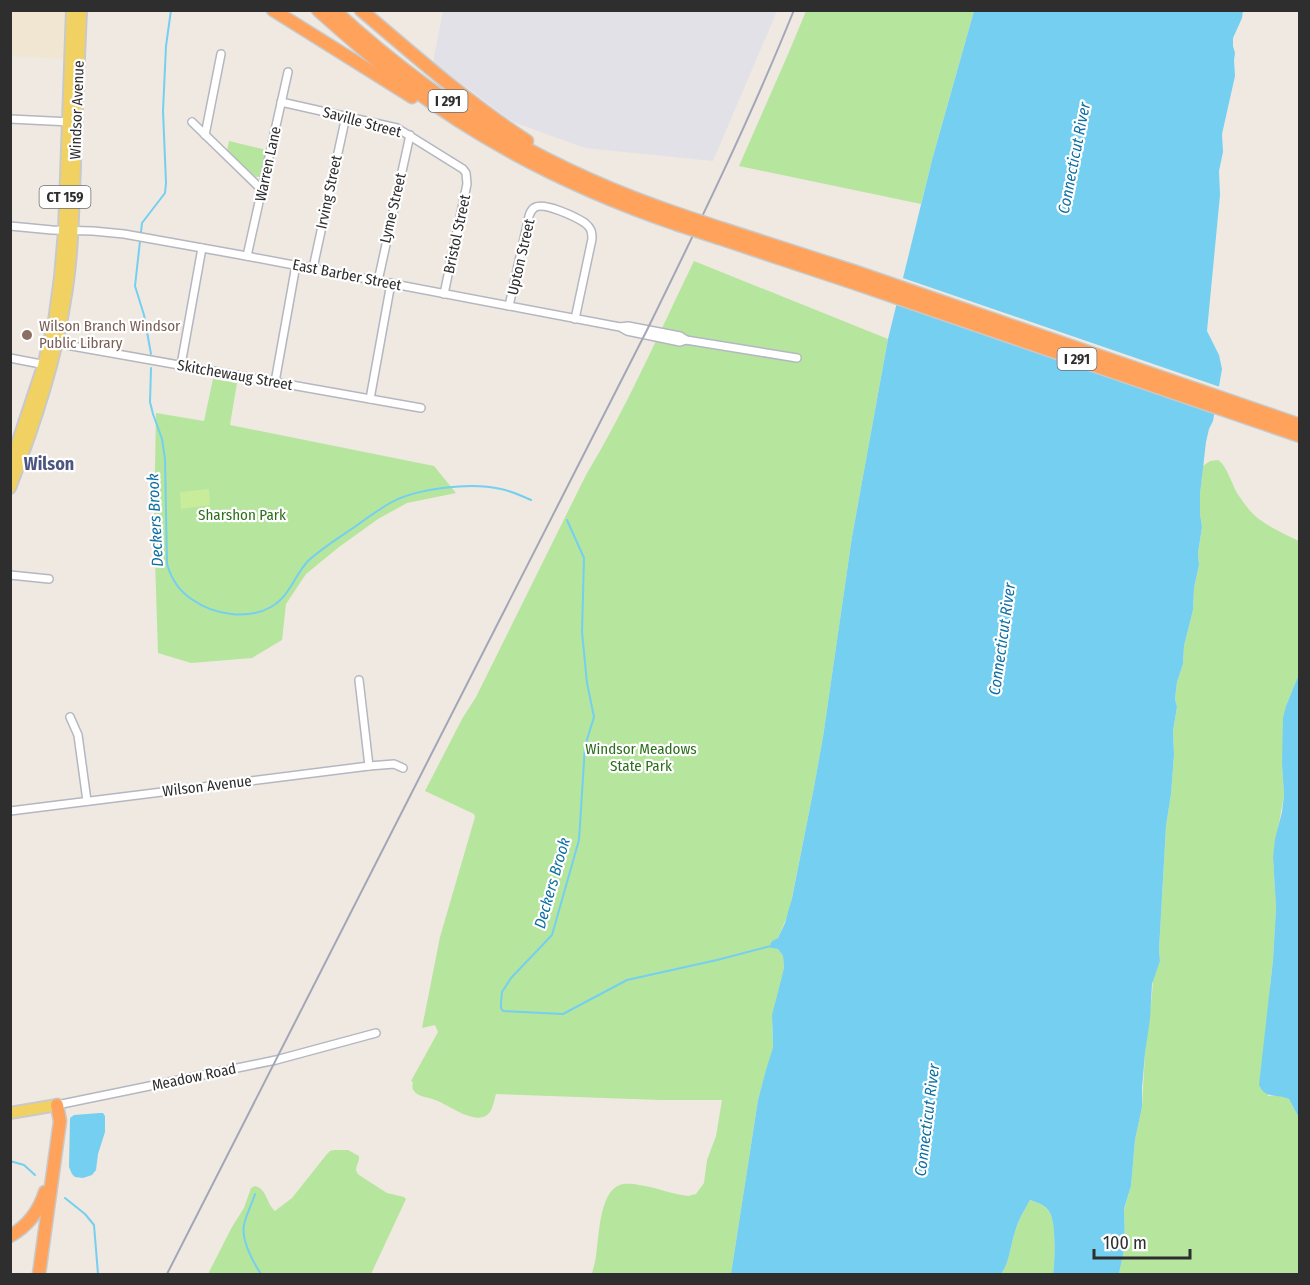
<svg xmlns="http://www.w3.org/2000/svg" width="1310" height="1285" font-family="'Fira Sans Condensed',sans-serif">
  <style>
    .industrial { fill: #e3e1e8 }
    .education { fill: #f0e6d1 }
    .green { fill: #b6e59e }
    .pitch { fill: #c9ec9a }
    .water { fill: #75cff0 }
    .pier { fill: #efe9e1 }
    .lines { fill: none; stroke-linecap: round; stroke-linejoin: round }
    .stream { stroke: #75cff0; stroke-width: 2 }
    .minor-casing { stroke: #b4b7c1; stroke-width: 10 }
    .primary-casing { stroke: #c9c9c9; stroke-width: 14 }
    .motorway-casing { stroke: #c9c9c9; stroke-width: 15 }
    .minor { stroke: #fff; stroke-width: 7 }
    .primary { stroke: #f2d163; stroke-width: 10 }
    .motorway { stroke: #ffa35c; stroke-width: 12 }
    .rail { stroke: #a3a6b8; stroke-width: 2 }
    .motorway-bridge-casing { stroke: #c9c9c9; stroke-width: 15; stroke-linecap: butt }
    .motorway-bridge { stroke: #ffa35c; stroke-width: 12 }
    .education-dot { fill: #8d6e63; stroke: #fff; stroke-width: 2 }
    .labels { text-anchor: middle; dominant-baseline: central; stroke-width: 4.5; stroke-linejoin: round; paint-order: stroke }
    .shield { fill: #fff; stroke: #6d6d6d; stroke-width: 1.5 }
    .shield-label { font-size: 14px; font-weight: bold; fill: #2e2e2e }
    .street-label { font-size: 15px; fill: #2e2e2e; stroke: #fff }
    .education-label { font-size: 15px; fill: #785e54; stroke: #fff; text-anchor: start }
    .park-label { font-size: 15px; fill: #2c6e1b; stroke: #fff }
    .water-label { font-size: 16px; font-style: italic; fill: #0d6fa3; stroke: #fff }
    .quarter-label { font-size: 18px; font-weight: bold; fill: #4d5680; stroke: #fff }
  </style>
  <rect width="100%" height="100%" fill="#efe9e1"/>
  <path class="industrial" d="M443,11V10L777,11L713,161L585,148L513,122L433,62Z"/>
  <path class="education" d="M10,11H66L65,59L11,56Z"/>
  <g class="green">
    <path d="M806,11H974L932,160L921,204L739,166L789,52Z"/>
    <path d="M229,141L267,150L262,176L256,177L227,151Z"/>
    <path d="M694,261L888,339L852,537L823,737L814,787L789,912L778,938L771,942V948L778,949L783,956L784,968L775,1004L772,1024L773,1047L758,1100L731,1274H592C593,1269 595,1263 596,1256C599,1238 599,1192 620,1185C625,1183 634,1184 639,1185C655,1187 671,1194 688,1196L696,1194L704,1183L707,1160L716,1136L722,1100H660L496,1094C494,1100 493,1111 487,1115C473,1125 448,1104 435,1100C429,1097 418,1097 414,1091C412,1088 412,1086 413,1082L411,1081L438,1032L435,1025L422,1028L440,937L475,817L474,814L425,791L462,719L476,697L586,475C627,407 659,333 694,261Z"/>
    <path d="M213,379L237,383L230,425L434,466L456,493L407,503L378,519L339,547L306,574L286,604L282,640L252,658L191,663L158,653L154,527L156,413L204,421Z"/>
    <path d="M1218,460C1227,465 1233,488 1239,496C1243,502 1249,510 1254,515C1265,525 1286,535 1299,541V674L1286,706L1282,764L1284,795L1273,857L1276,908L1273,960L1270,985L1268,1096H1281L1289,1099L1299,1118V1274H1119L1125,1245L1124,1210L1131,1186L1135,1140L1142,1107L1145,1053L1152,995L1153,979L1160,961L1159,950L1166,826L1171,794L1174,755L1173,731L1177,707L1175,699L1177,682L1183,664L1184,646L1193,610L1194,588L1199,565L1198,553L1202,527L1200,514V494L1203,466L1210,461Z"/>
    <path d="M334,1150H348L359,1156C360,1164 352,1168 359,1175L387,1193L404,1197L406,1199L371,1274H208L232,1227L244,1208L251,1188L255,1186C267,1189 266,1203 275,1211L292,1198L327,1154L330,1151Z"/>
    <path d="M1030,1200C1038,1203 1045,1205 1050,1213C1056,1222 1055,1262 1053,1274H1001C1010,1262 1010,1246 1015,1232C1018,1221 1024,1210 1030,1200Z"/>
  </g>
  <path class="pitch" d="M209,489L210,505L181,509L180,492Z"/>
  <g class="water">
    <path d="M974,11H1243L1242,18L1233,38V46L1235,53L1234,60L1235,76L1222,134L1223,152L1219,171L1220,195L1207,331L1219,355L1222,369L1213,421L1209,429L1206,442L1200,494V514L1202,527L1198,553L1199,565L1194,588L1193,610L1184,646L1183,664L1177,682L1175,699L1177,707L1173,731L1174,755L1171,794L1166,826L1159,950L1160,961L1152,984L1150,1019L1145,1053L1142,1088V1107L1135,1140L1131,1186L1124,1209L1125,1245L1119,1274H1053C1055,1263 1056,1223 1050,1213C1046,1205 1038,1203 1030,1200C1024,1211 1018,1220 1015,1232C1010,1246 1010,1262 1001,1274H731L758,1100L766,1070L773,1047L772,1015L784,968L783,956L778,949L771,948C769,941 773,941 778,938L785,923L792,898L814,787L823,737L852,537L888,339L932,160Z"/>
    <path d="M1299,674V1118L1289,1099C1276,1093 1266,1100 1259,1085L1273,960L1276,908L1273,857L1275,839L1282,812L1284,795L1282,764L1283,718L1286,706Z"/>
    <path d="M100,1113H103L105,1116V1132L98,1154L96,1170L92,1175L83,1178L75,1177L72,1174L69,1167L70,1118L74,1115Z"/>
  </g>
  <path class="pier" d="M900,277L1223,388L1217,414L894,303Z"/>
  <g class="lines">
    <g class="stream">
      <path d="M151,354L144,315L135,286L142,223L165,193L166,183L163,111L166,46L171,10"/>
      <path d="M151,368L150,402L153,414L162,439L165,459L167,564C171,578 180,592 193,600C214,615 248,620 271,607C290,596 294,576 308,561C322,548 340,537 356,526C367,518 378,510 390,503C417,488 471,482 501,489C511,491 522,496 531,500"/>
      <path d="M567,520L584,558L582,632L587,683L594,717L585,746L579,840L552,935L511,978L502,992L501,1003V1008L503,1011L563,1014L627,980L717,960L771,946"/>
      <path d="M10,1161L24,1165L35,1175"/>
      <path d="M255,1194C252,1204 246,1215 244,1225C241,1240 253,1262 261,1274"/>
      <path d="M65,1198L85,1214L94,1225L98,1274"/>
    </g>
    <g class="minor-casing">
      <g id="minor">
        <path d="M281,102L397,128L463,169L466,173L467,184L444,294"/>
        <path d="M10,119L71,122"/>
        <path d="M192,122L262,190"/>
        <path d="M205,135L221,54"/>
        <path d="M10,226L52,230L93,231L124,234L241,255L620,327L628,326L680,336L686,340L680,342L627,331L620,327"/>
        <path d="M247,256L288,72"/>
        <path d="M313,268L346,116"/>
        <path d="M378,281L410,135"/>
        <path d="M509,306L529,216C530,213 531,210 534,208C543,201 576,217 585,223C591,228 592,231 592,239L575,319"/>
        <path d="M686,340L797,358"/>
        <path d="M55,343L421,408"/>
        <path d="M10,358L46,365"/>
        <path d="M181,365L202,248"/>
        <path d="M275,382L296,265"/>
        <path d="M370,399L391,283"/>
        <path d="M10,575L49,579"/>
        <path d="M359,680L369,766"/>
        <path d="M70,717L78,735L87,801"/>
        <path d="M10,811L369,766L394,764L403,768"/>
        <path d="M57,1105L276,1060L376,1033"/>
      </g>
    </g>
    <g class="primary-casing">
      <g id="primary">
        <path d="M10,465L43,366L54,321L60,277L64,231L72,10"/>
        <path d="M10,488C34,427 55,365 65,301C73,256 73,210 75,165C76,113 79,62 81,10"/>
        <path d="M10,1113L57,1105"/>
      </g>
    </g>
    <g class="motorway-casing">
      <g id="motorway">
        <path d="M273,10L412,97"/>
        <path d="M318,10C347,36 375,61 406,84C488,146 580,191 676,224"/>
        <path d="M334,10C364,38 396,64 429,88C506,143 591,185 681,215"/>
        <path d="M361,10C415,56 468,103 527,141"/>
        <path d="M723,229L856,272L1300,425"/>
        <path d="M719,238L854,283L1300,436"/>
        <path d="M10,1236C28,1226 39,1211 45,1192"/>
        <path d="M39,1274L60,1121L57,1105"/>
      </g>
    </g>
    <use href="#minor" class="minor"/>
    <use href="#primary" class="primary"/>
    <use href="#motorway" class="motorway"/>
    <path class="rail" d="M167,1274L647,330C699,224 750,119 794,10"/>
    <g class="motorway-bridge-casing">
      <g id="motorway-bridge">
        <path d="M681,215L723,229"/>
        <path d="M676,224L719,238"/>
      </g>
    </g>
    <use href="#motorway-bridge" class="motorway-bridge"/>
  </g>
  <circle class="education-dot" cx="27" cy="335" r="6"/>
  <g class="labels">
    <g class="shield">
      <rect x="428.5" y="90" width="39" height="22" rx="4.5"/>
      <rect x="39.5" y="186" width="51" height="22" rx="4.5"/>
      <rect x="1057.5" y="348" width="39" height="22" rx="4.5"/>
    </g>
    <g class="shield-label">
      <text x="448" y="101">I 291</text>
      <text x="65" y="197">CT 159</text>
      <text x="1077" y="359">I 291</text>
    </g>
    <g class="street-label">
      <text transform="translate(77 110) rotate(-88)">Windsor Avenue</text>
      <text transform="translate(362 122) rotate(15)">Saville Street</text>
      <text transform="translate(268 164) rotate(-78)">Warren Lane</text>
      <text transform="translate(329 192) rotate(-78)">Irving Street</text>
      <text transform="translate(393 208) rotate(-77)">Lyme Street</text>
      <text transform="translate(457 234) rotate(-78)">Bristol Street</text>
      <text transform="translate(521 257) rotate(-77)">Upton Street</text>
      <text transform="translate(347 275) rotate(11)">East Barber Street</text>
      <text transform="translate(235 375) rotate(10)">Skitchewaug Street</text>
      <text transform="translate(207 786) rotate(-7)">Wilson Avenue</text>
      <text transform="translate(194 1077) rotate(-12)">Meadow Road</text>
    </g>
    <g class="education-label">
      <text x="39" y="326">Wilson Branch Windsor<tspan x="39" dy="17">Public Library</tspan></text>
    </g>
    <g class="park-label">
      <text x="242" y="515">Sharshon Park</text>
      <text x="641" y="749">Windsor Meadows<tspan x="641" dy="17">State Park</tspan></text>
    </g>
    <g class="water-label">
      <text transform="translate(1074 158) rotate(-79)">Connecticut River</text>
      <text transform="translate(155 520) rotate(-93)">Deckers Brook</text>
      <text transform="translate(1002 639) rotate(-82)">Connecticut River</text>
      <text transform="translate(552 883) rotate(-74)">Deckers Brook</text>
      <text transform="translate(927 1120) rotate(-83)">Connecticut River</text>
    </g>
    <g class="quarter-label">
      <text x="49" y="464">Wilson</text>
    </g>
  </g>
  <rect width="1310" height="1285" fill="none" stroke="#2e2e2e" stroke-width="24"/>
  <path d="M1094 1249v9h96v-9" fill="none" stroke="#2e2e2e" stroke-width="3"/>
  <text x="1103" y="1249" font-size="18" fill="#2e2e2e" stroke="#ffffff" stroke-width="4.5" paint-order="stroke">100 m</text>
</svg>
